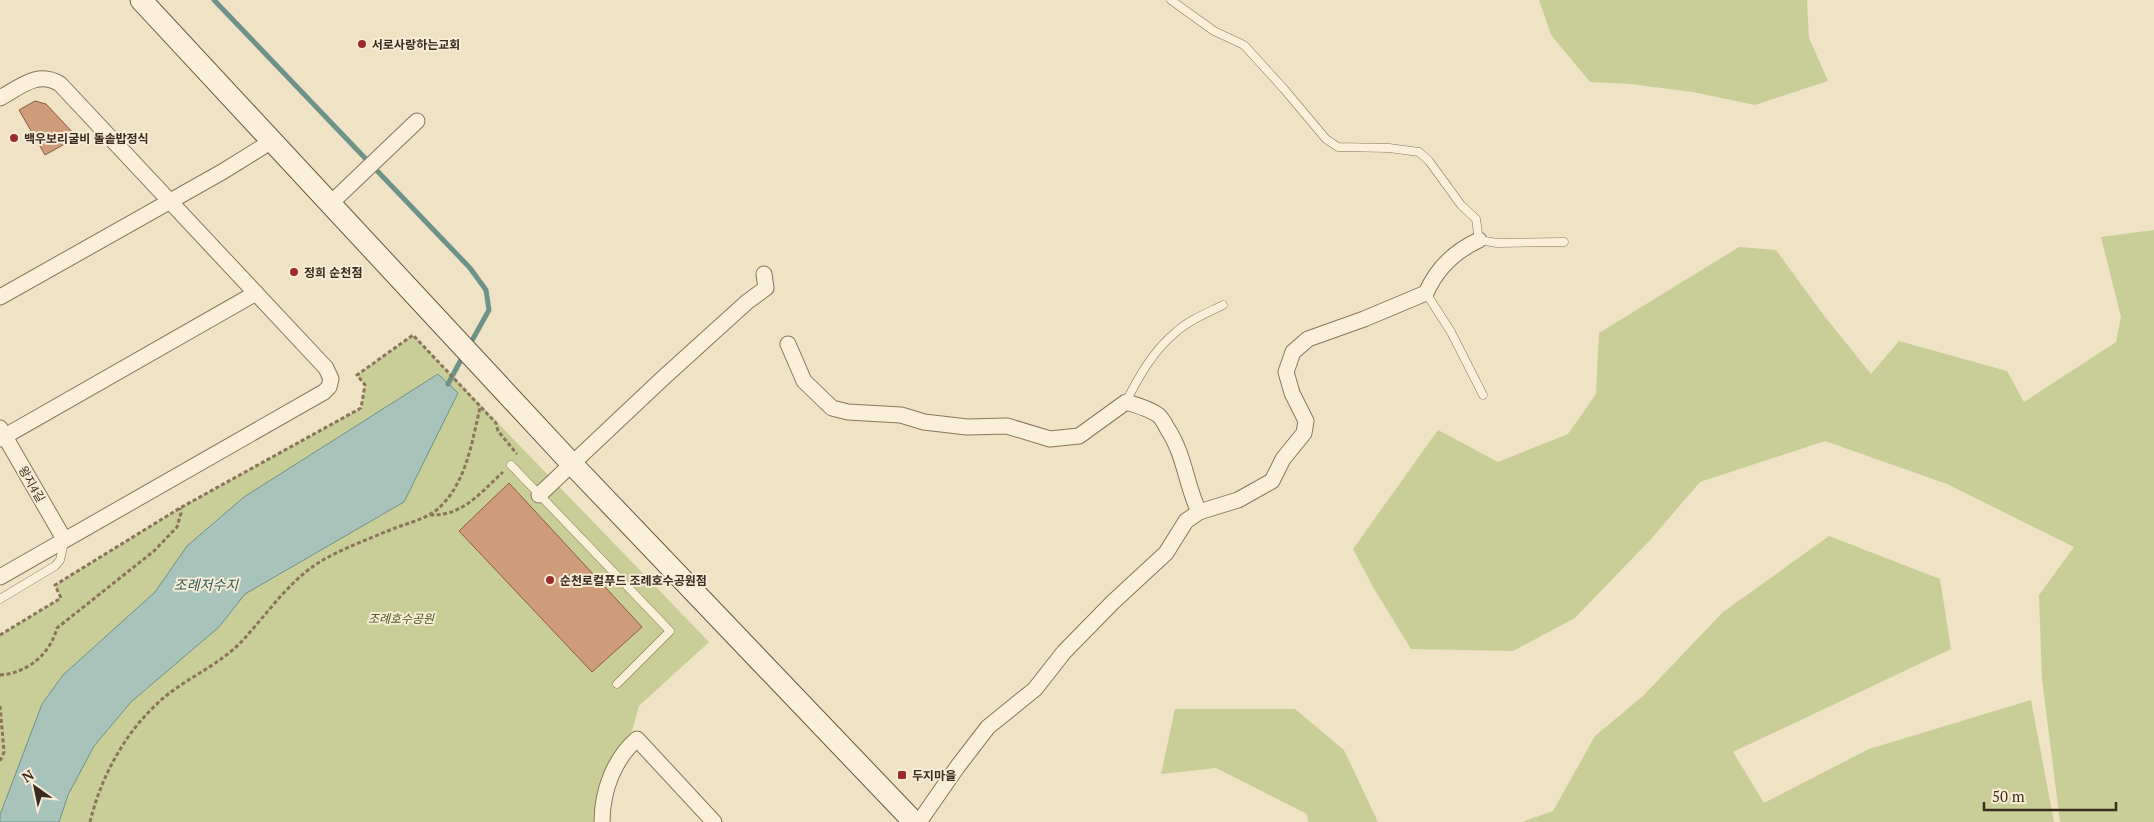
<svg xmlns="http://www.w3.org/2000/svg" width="2154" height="822" font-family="'PT Serif','Noto Sans KR',serif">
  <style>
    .green { fill: #c9ce99 }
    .water { fill: #a7c3ba; stroke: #6d9288 }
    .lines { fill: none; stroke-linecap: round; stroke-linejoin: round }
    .stream { stroke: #6d9288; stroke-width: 5 }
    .building { fill: #ce9c7a; stroke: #8b5c40 }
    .lane-casing { stroke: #8b745b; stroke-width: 9 }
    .street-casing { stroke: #8b745b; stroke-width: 17 }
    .secondary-casing { stroke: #6d553e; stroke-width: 23 }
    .path { stroke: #8b745b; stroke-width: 3; stroke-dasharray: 4 2.5; stroke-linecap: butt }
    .lane { stroke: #faf0d9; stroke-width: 8 }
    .street { stroke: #faf0d9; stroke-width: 15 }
    .secondary { stroke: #faf0d9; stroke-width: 21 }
    .poi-dot { fill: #9c292b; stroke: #f7ecd5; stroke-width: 2 }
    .labels { text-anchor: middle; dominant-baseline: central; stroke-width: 4; stroke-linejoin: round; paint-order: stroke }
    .poi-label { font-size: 12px; font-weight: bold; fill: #3b2c1f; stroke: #f7ecd5; text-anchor: start }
    .street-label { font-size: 12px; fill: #3b2c1f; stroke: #f7ecd5 }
    .park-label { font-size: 12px; font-style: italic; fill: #4c5825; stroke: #f7ecd5 }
    .water-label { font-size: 14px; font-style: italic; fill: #2e5b58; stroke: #f7ecd5 }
  </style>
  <rect width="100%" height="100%" fill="#efe2c5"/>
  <g class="green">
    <path d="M1539,0H1807L1809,38L1828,81L1755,105L1693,92L1630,84L1590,82L1551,35Z"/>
    <path d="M2154,230V822H2060L2042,679L2039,595L2074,547L1947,484L1825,441L1700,482L1651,539L1575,618L1513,651L1411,649L1373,587L1353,549L1438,430L1498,462L1568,434L1596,394L1599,333L1739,247L1776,250L1822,313L1871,374L1899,341L2007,371L2024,402L2116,342L2121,317L2101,237Z"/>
    <path d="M413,335L709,642L639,706L632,731L617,750L600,822H0V635L61,598L55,585L180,508L361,408L365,385L357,375Z"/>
    <path d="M1829,536L1940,579L1951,649L1733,752L1764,803L1869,749L2031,700L2054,822H1522L1553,811L1595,736L1643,696L1723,612Z"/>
    <path d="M1175,709H1295L1344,750L1378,822H1308L1307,814L1216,768L1161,774Z"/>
  </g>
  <path class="water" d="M438,374L458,393L404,502L245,594L219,627L131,702L94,746L68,795L59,822H0V815L42,704L63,675L155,592L187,546L244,497Z"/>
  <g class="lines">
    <g class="stream">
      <path d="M214,0L470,268L486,290L489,310L469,346"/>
      <path d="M448,384L463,356"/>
    </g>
  </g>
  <g class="building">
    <path d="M35,101L46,104L77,137L45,155L19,110Z"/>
    <path d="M509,483L642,627L592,672L459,531Z"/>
  </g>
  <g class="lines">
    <g class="lane-casing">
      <g id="lane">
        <path d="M1171,0L1214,31L1244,45L1284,89L1326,139L1338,147L1389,148L1419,152L1429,161L1461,205L1476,219L1479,240L1497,243L1564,242"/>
        <path d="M1426,293L1451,332L1483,395"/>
        <path d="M1126,402C1139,376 1153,351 1176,332C1189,320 1207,313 1223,305"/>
        <path d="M511,465L670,631L617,684"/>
        <path d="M0,599L55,566L60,560L64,542"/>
      </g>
    </g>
    <g class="street-casing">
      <g id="street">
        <path d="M0,98C20,87 38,70 60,84L326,368L331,379L329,387L324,392L0,577"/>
        <path d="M331,203L417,121"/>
        <path d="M0,297L222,172L272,141"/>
        <path d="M788,344L804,381L832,408L848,412L901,415L924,422L967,427L1007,426L1050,439L1079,436L1126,402C1136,405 1150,409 1158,415C1162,418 1165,424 1167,428C1185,455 1186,485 1199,512L1186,521L1166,553L1113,602L1064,652L1035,689L988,727L958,766L919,822"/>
        <path d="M0,428L64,539"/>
        <path d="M0,439L256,293"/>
        <path d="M539,495L662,379L747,302L766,288L764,274"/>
        <path d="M1199,512L1238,500L1272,481L1283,459L1304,433L1306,421L1292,393L1286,372L1293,352L1308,339L1364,319L1426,293C1437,268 1455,251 1479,240"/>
        <path d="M602,822C602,791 614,759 637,739L714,822"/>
      </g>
    </g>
    <g class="secondary-casing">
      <path id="secondary" d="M141,0L572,464L914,822"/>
    </g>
    <g class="path">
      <path d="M430,515C463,516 480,493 503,472"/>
      <path d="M0,635L61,598L55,585L180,508L361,408L365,385L357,375L413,335L496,423L498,431L517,454"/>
      <path d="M0,675C28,673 50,654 57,628L154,551L177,527L181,513L180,508"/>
      <path d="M0,706L4,752L0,761"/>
      <path d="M90,822C102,773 128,727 167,695C191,676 222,663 243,640C268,613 290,579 323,560C346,547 371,538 395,528C411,522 430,518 442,505C467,479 472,441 480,408"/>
    </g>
    <use href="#lane" class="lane"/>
    <use href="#street" class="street"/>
    <use href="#secondary" class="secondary"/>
  </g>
  <g class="poi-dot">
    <circle cx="362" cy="44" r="5"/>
    <circle cx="14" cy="138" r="5"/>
    <circle cx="294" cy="272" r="5"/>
    <circle cx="550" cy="580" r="5"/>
    <rect x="897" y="770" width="10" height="10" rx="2.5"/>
  </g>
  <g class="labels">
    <g class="poi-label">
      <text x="372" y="44">서로사랑하는교회</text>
      <text x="24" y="138">백우보리굴비 돌솥밥정식</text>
      <text x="304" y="272">정희 순천점</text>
      <text x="560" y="580">순천로컬푸드 조례호수공원점</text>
      <text x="912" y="775">두지마을</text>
    </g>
    <g class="street-label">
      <text transform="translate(32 484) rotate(60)">왕지4길</text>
    </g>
    <g class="park-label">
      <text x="401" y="618">조례호수공원</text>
    </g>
    <g class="water-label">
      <text x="206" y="584">조례저수지</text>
    </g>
  </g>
  <g transform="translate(35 787) rotate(327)" stroke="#f7ecd5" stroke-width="4" paint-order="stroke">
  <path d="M0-4L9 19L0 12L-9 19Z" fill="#3b2c1f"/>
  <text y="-8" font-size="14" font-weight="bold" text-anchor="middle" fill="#3b2c1f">N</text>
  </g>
  <path d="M1984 802v8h132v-8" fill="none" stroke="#3b2c1f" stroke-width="2.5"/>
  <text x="1992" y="802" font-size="15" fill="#3b2c1f" stroke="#f7ecd5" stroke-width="4" paint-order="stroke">50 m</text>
</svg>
